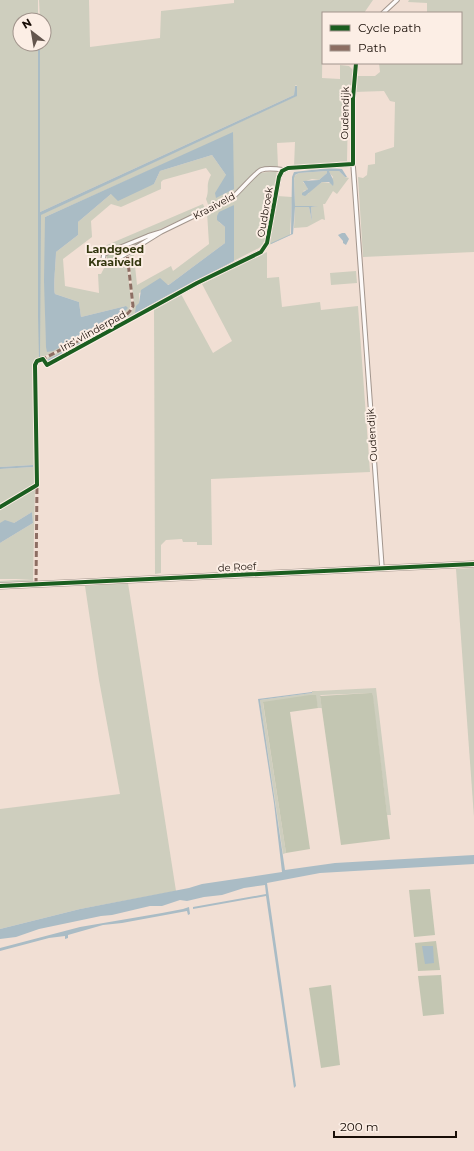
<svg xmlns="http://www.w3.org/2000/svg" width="474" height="1151" font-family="Montserrat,sans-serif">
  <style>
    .green { fill: #cecebe; fill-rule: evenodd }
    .forest { fill: #c3c6b2 }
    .water { fill: #aabcc5 }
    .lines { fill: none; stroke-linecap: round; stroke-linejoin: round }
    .street-casing { stroke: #a2958c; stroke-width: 5.5 }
    .secondary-casing { stroke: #a2958c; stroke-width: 7 }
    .street { stroke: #fdfaf9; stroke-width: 3.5 }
    .secondary { stroke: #fdfaf9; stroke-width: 5 }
    .quiet { stroke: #8d6e63; stroke-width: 3; stroke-dasharray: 6 3; stroke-linecap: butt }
    .cycleway-casing { stroke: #fceee5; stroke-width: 6 }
    .cycleway { stroke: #1b5e20; stroke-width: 4 }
    .labels { text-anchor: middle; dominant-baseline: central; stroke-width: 4; stroke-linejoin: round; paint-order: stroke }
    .street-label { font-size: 10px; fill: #180d06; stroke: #fceee5 }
    .neighbourhood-label { font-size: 11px; font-weight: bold; fill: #34370f; stroke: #fceee5 }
  </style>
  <rect width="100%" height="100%" fill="#f1dfd4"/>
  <g class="green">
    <path d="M0,0H38V20H20V44H38V299L40,356V215L296,96L297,86L296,85L295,86L294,95L40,212V44H44V20H40L39,0H89L90,47L160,38L161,11L234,3V0H373L364,13H323L322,78L340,79V65L349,66L353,70L351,104L349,106L348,110L347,161L294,167L295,142L277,143L278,167L261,169L234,195L209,207L206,199C210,189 205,186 211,175L206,168L163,180L161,182V189L121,207L111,204L91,221L92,237L63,259L65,286L99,293L98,274H101L106,264L109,265L123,257L127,261L131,302C130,308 129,312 124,315L63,348L38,359L34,362L35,485L0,506V469L33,467V465L0,467ZM233,133L226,194V175L212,155L160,171L154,184L111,194L78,222V235L56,252C56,260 53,289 55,294L79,302L81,317L126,306L46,347L45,217Z"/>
    <path d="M409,0H474V252L363,257L358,177L363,178L367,175L368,165L375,164V153L394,147L395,102L390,101L384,91L354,92L355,76H375L380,72L379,63H461V13H427V3L408,2Z"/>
    <path d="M277,171L265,239L263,244L259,248L206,275L160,302L47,364L45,359L125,317L131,313L134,305L129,258L131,253L133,252L134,256L137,285L171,266L173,271L209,244L207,212C233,200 241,194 259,173ZM234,205V261L172,293L98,335L48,361L47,360L135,313L139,303V293L170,284L225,243V227L219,222Z"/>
    <path d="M327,171V173L319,180L312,179L303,182L308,188L307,190L303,191L308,194L309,192L322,182L330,183L333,177L328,171H339L345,177L349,178L337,194L333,191L325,204H323L325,220L322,219L307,227L294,228L295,207H309L312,222L311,207L317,206H295L294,176L299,173Z"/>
    <path d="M277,196L292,197L290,235L269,245Z"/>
    <path d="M203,204L205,209L102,255L101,252L107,245Z"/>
    <path d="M267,252V278L279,277L282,307L320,302L321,310L358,306L370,472L211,479L212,545H197V542H183L182,539L166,540L161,545V573L155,574L154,309L181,294L213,353L232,341L202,284Z"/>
    <path d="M356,271L357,283L331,285L330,273Z"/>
    <path d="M35,487L33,581L0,583V581L32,579H0V543L33,523L32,512L14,523H0V509Z"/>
    <path d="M474,568V817L456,569Z"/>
    <path d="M128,583L176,891L80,909L0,929V809L120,794L99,680L85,586Z"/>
    <path d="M376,688L391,815H387L372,693L321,695L320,696L322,708H318L315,695L263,703L286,853L283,854L260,700L312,693V691H317Z"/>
  </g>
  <g class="forest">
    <path d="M142,240L144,242L110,261L107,260V255Z"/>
    <path d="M370,693H372L373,696L390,839L341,845L320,696Z"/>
    <path d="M310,695H316L318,708L290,712L310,849L286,853L263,702Z"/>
    <path d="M430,889L435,935L414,937L409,890Z"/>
    <path d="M436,941L440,970L418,971L415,943Z"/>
    <path d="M441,975L444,1014L423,1016L418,976Z"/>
    <path d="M331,985L340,1065L321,1068L309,988Z"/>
  </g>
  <g class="water">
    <path d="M38,44H40V212L294,95L295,86H297V96L41,215L40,357H39L38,317Z"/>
    <path d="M233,132L234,189L216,198L215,193L226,175L212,155L160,171L154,184L118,201L111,194L78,222V235L56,252C56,260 53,289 55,294L79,302L81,317L126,306L128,308L121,315L53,351L47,352L46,347L44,281L45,217Z"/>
    <path d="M329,168L342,169L347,177H345L339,171H329C331,176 335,181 333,186L329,182H322L305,196L302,195V193L308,189L303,181L319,180L327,173V171L299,173L295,175L294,178L295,206H318L311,207L312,222L309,207H295L293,234L271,244V243L291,234L292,177L294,172Z"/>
    <path d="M234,205V261L172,293L48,362L47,360L135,313L136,306L139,303L141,290L160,278L168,285L170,284L225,243V227L217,220V216L219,212Z"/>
    <path d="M342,233H345L349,239L346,245L343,243V241L338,235Z"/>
    <path d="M33,465V467L0,469V467Z"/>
    <path d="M32,512L33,523L0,543V523L5,520L14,523Z"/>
    <path d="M312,692V693L260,700L285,870L335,863L474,855V864L320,873L267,883L296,1086L294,1088L266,896L193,909V907L266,894L265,885L244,888L222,895L204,897L187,901L180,900L162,906H150L112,915L101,916L39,929L16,937L0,939V929L80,909L189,888L202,884L282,872L274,803L258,699Z"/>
    <path d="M189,907L190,914L188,915L187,911L122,923L103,925L68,935V938L65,939V936L49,938L0,951V948L80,927L162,913L183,909Z"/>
    <path d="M422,946H433L434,963L425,964Z"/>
  </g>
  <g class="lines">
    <g class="street-casing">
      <g id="street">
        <path d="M383,13L397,0"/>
        <path d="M356,63L353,98V164L382,568"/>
        <path d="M161,232L148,236L104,254L103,260L108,263H111L161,232L233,197C239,192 257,171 261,170C267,168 277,169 284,170"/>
        <path d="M153,307L197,283L261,252L267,243L279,177L282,171L288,168L353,164"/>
      </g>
    </g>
    <g class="secondary-casing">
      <path id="secondary" d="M0,586L474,564"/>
    </g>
    <use href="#street" class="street"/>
    <use href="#secondary" class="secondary"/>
    <g class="quiet">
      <path d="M119,319C125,316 130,313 133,306L127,253"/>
      <path d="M41,360L108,325"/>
      <path d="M36,584L37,484"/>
    </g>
    <g class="cycleway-casing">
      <g id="cycleway">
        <path d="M0,507L37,485L35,365L37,361L43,359L47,365L197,283L261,252L267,243L279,177L282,171L288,168L353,164V98L356,63"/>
        <path d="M0,586L474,564"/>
      </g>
    </g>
    <use href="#cycleway" class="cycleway"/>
  </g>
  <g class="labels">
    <g class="street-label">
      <text transform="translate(345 113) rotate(-89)">Oudendijk</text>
      <text transform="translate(214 206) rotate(-28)">Kraaiveld</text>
      <text transform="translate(265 212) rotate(-80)">Oudbroek</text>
      <text transform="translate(93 331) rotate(-29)">Iris' vlinderpad</text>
      <text transform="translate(372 435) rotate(-94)">Oudendijk</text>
      <text transform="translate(237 567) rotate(-3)">de Roef</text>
    </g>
    <g class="neighbourhood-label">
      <text x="115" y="249">Landgoed<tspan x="115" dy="13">Kraaiveld</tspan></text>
    </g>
  </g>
  <rect x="322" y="12" width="140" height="52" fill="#fceee5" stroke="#a1948c"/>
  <rect x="330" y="25" width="20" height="6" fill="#1b5e20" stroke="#a1948c"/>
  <text x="358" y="32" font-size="12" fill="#180d06">Cycle path</text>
  <rect x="330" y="45" width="20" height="6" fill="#8d6e63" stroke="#a1948c"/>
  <text x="358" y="52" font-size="12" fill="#180d06">Path</text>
  <g transform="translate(32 32) rotate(329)"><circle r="19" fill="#fceee5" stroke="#a1948c"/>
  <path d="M0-3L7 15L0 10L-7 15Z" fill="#64564e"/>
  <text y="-6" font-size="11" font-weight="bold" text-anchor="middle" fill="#180d06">N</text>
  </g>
  <path d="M334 1131v6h122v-6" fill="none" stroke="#180d06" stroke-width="2"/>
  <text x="340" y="1131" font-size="12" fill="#180d06" stroke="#fceee5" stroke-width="3" paint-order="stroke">200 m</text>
</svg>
